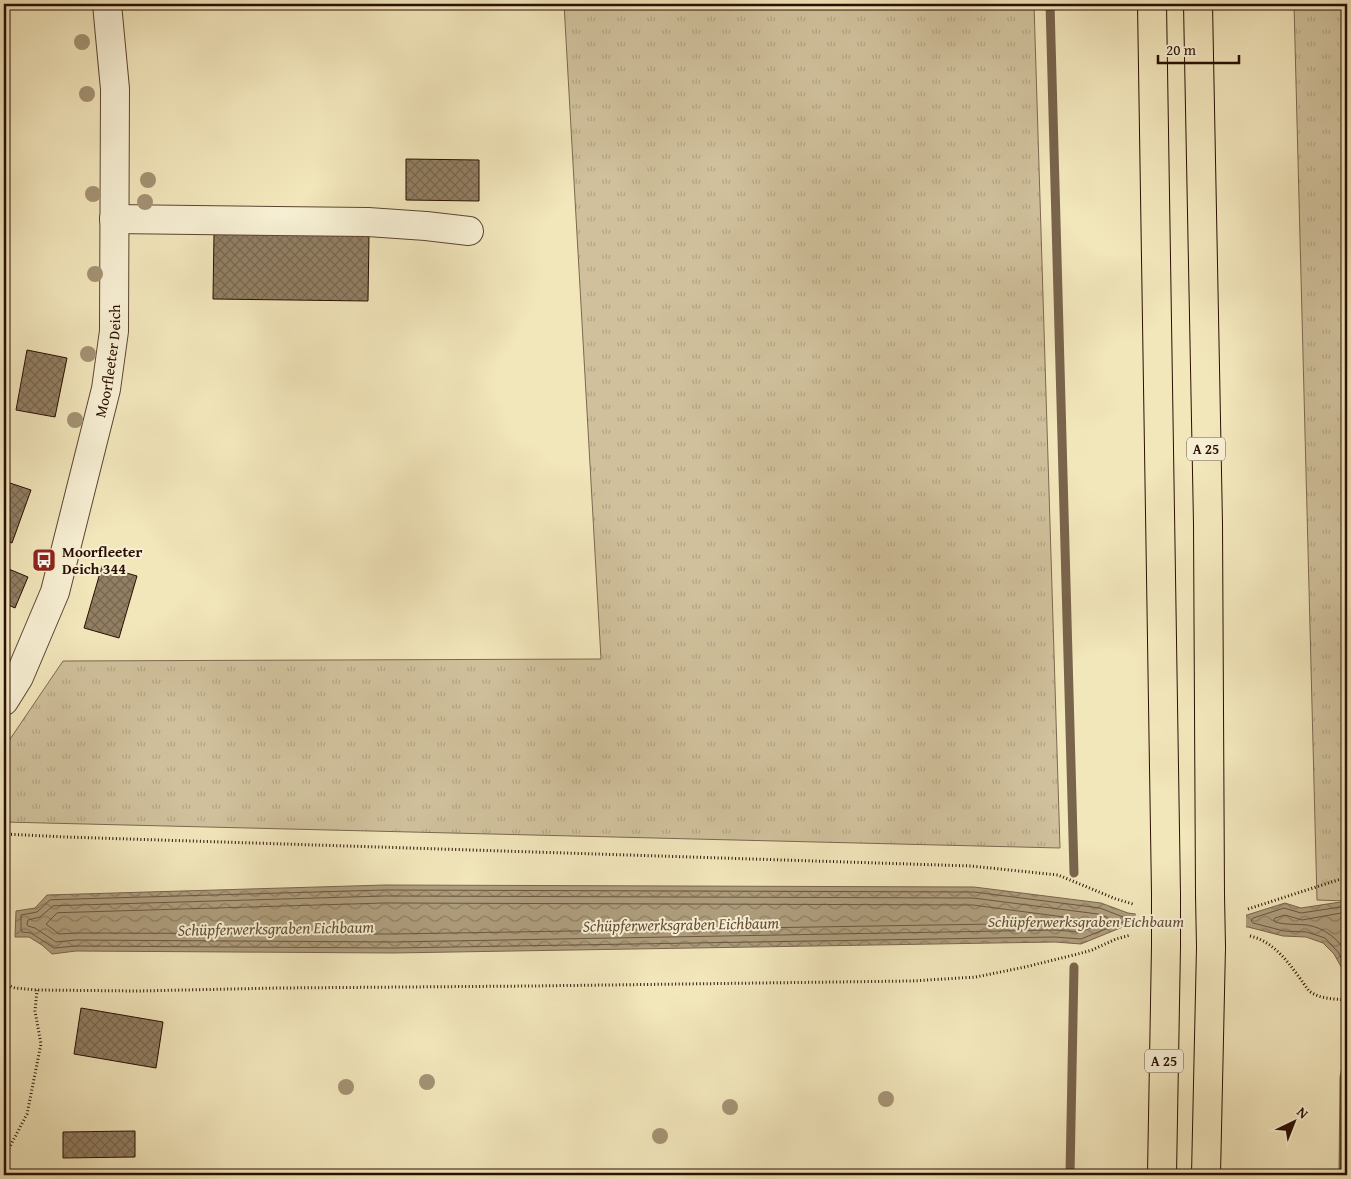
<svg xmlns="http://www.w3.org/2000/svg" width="1351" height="1179" font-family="'Gentium Book Plus',serif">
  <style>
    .grass { fill: url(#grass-tufts); stroke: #7d6850 }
    .water { fill: url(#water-waves); stroke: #79644c }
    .pier { fill: #f2e6bb }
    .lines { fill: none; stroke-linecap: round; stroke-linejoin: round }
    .shore { stroke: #6c5640; stroke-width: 1 }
    .stream { stroke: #79644c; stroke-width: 9 }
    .building { fill: url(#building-cross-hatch); stroke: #2a0f03 }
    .minor-casing { stroke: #5c4531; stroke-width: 30 }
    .highway-casing { stroke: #2a0f03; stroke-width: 30 }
    .path { stroke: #2a0f03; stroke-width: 3; stroke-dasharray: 1 2.5; stroke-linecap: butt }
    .minor { stroke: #f7efd3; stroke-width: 28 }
    .highway { stroke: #f2e6bb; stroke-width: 28 }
    .highway-bridge-casing { stroke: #2a0f03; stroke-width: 30; stroke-linecap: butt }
    .highway-bridge { stroke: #f2e6bb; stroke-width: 28 }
    .tree { fill: #a49274 }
    .labels { text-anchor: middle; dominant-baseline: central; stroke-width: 4; stroke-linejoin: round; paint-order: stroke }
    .shield { fill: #f7efd3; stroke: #685241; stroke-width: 1 }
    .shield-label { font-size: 14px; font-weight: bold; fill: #2a0f03 }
    .street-label { font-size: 15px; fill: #2a0f03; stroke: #f7efd3 }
    .poi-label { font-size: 15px; font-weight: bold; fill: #2a0f03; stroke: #f7efd3; text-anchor: start }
    .water-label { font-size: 16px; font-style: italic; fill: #654f39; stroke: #f7efd3 }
  </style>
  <defs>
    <pattern id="grass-tufts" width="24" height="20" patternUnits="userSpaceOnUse" patternTransform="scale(1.25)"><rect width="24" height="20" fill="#d0c19c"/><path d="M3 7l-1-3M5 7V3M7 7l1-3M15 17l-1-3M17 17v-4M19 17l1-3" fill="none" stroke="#b3a585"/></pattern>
    <pattern id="water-waves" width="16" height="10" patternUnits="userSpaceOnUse" patternTransform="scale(1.25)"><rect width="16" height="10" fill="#ae9d7c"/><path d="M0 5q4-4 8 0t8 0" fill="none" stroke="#8e7e63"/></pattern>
    <pattern id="building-cross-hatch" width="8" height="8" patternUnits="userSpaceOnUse" patternTransform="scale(1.25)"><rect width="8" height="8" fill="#927f63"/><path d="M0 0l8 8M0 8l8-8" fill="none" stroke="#77664f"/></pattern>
  </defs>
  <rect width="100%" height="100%" fill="#f2e6bb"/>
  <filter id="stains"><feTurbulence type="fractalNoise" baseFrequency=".004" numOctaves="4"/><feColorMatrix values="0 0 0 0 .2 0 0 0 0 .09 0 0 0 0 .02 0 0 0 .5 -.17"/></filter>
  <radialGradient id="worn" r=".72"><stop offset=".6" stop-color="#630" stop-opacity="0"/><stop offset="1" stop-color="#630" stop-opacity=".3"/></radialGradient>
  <g class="grass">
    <path d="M564,4H1034L1060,848L4,822V748L63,661L601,659Z"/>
    <path d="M1294,4H1347V901L1317,900Z"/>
  </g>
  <path class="water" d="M385,885L974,887L1101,903L1128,913L1135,914L1247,915L1285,903L1301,908L1347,901V990L1344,972L1334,954L1323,943L1306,937L1283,936L1248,927L1125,926L1081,944L1055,942L393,953L76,951L52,954L42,945L29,937H15L16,911L35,908L47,895Z"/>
  <path class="pier" d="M1136,911L1246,912V929H1135Z"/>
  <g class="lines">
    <g class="shore">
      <path d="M385,890L974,892L1100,908L1123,917L1125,919L1123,922L1081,939L1055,937L393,948L76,946L54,948L31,933L22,932L21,930V915L37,912L50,900Z"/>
      <path d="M385,896L973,898L1098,914L1106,917L1108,919L1106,922L1080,932L1055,930L393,942L76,940L56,942L35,928L28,926L27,924L28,920L40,917L53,906Z"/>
      <path d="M385,903L973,905L1079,919L1082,922L1078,925L1055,923L393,934L76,933L59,934L46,924L57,913Z"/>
      <path d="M1347,906L1301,913L1284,908L1253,918L1251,921L1253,923L1284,931L1307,932L1325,938L1338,952L1347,968"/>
      <path d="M1347,912L1302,920L1285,915L1275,918L1274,920L1275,922C1286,925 1296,924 1307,925C1325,928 1339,939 1347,955"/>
    </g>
    <g class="stream">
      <path d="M1050,4L1074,873"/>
      <path d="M1070,1175L1074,967"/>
      <path d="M1343,1175L1344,1078L1347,1063"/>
    </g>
  </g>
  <g class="building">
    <path d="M406,159L479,160V201L406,200Z"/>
    <path d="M214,233L369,235L368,301L213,299Z"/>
    <path d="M27,350L67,358L55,417L16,410Z"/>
    <path d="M4,481L31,490L12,543L4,540Z"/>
    <path d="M102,566L137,576L119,638L84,628Z"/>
    <path d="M4,567L28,577L15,608L4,603Z"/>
    <path d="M81,1008L163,1022L156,1068L74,1054Z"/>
    <path d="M135,1131V1157L63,1158V1132Z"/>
  </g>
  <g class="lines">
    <g class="minor-casing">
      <g id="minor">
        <path d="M114,219L368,222L426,226L469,231"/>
        <path id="s1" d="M4,701L19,677L55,592L106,389L114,331L115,89L107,4"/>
      </g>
    </g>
    <g class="highway-casing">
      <g id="highway">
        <path d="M1152,4L1166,894"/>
        <path d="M1198,4L1208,524L1210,895"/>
        <path d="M1162,1175L1166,946"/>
        <path d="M1206,1175L1211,947"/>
      </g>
    </g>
    <g class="path">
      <path d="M4,834L66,837L971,866L1058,875L1116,899L1133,904"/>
      <path d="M1248,909L1347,877"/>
      <path d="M1250,936C1277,942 1293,969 1309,991C1320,999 1334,999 1347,1000"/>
      <path d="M4,984L15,988L37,990L138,991L279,988L531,986L912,981L976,977L1025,967L1078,954L1092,950L1116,939L1131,935"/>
      <path d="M4,1153L7,1152L27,1114L41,1044L35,1011L37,990"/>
    </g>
    <use href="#minor" class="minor"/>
    <use href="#highway" class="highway"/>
    <g class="highway-bridge-casing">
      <g id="highway-bridge">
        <path d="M1210,895L1211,947"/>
        <path d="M1166,946V894"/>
      </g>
    </g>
    <use href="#highway-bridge" class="highway-bridge"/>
  </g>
  <g class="tree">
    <circle cx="82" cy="42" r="8"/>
    <circle cx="87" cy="94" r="8"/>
    <circle cx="148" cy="180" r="8"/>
    <circle cx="93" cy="194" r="8"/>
    <circle cx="145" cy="202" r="8"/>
    <circle cx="95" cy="274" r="8"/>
    <circle cx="88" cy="354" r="8"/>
    <circle cx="75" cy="420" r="8"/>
    <circle cx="427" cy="1082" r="8"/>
    <circle cx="346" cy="1087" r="8"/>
    <circle cx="886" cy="1099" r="8"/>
    <circle cx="730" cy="1107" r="8"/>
    <circle cx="660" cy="1136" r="8"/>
  </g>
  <defs>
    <g id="bus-square" transform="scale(1.25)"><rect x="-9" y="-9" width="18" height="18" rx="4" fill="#8f2418" stroke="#f7efd3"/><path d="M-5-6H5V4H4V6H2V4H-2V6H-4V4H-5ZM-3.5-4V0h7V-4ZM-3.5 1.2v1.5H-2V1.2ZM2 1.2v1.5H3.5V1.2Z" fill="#fff"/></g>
  </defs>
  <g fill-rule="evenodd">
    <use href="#bus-square" x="44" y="560"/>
  </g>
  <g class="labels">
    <g class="shield">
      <rect x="1187" y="437.5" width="38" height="23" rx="4"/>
      <rect x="1145" y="1049.5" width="38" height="23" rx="4"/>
    </g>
    <g class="shield-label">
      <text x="1206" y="449">A 25</text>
      <text x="1164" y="1061">A 25</text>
    </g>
    <g class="street-label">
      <text stroke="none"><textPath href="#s1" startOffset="358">Moorfleeter Deich</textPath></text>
    </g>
    <g class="poi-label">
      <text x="62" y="551">Moorfleeter<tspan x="62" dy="17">Deich 344</tspan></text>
    </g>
    <g class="water-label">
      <text x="1086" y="921">Schüpferwerksgraben Eichbaum</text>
      <text transform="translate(681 924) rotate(-1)">Schüpferwerksgraben Eichbaum</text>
      <text transform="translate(276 928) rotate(-1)">Schüpferwerksgraben Eichbaum</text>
    </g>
  </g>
  <rect width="1351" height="1179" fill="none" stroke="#f2e6bb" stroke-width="20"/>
  <rect x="5" y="5" width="1341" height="1169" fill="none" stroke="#2a0f03" stroke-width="2.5"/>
  <rect x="10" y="10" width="1331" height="1159" fill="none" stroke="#2a0f03"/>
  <g transform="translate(1294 1122) rotate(43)" stroke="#f7efd3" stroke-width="4" paint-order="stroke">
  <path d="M0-4L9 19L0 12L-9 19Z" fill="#2a0f03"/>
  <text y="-8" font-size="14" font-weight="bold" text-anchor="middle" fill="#2a0f03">N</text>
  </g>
  <path d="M1158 55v8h81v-8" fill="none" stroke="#2a0f03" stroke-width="2.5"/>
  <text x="1166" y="55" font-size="15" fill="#2a0f03" stroke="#f7efd3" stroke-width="4" paint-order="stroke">20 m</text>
  <rect width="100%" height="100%" filter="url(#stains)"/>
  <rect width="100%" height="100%" fill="url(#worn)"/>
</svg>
